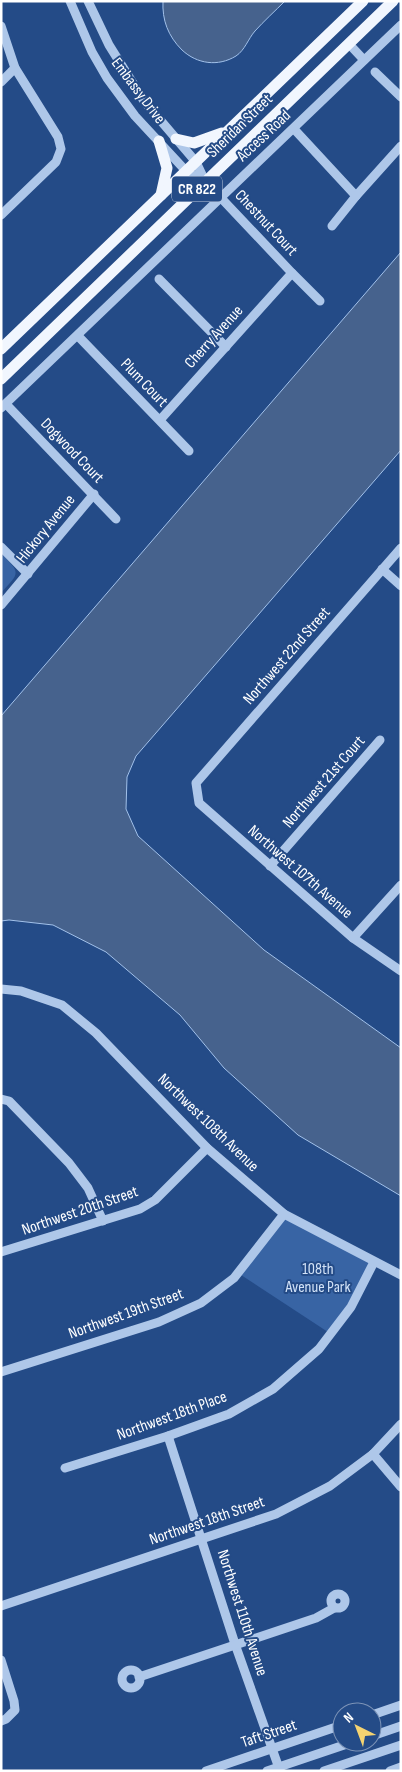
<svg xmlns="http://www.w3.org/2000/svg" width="402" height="1772" font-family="'Sofia Sans Condensed',sans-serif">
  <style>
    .green { fill: #3864a4 }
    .water { fill: #46628d; stroke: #a2c1ea }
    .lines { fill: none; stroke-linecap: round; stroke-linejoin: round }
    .minor { stroke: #aec7e9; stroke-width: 9 }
    .major { stroke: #f1f6fe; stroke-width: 11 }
    .labels { text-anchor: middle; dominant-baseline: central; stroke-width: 4; stroke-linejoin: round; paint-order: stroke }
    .shield { fill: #244b87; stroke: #bdc9db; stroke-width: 1 }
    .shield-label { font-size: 15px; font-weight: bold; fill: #fff }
    .street-label { font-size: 16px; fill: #fff; stroke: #244b87 }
    .park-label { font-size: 16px; fill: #d2e2f7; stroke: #244b87 }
  </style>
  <rect width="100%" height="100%" fill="#244b87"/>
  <g class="green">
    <path d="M1,553C21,574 20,572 1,593Z"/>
    <path d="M284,1214L374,1262L331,1334L238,1273Z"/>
  </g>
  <g class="water">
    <path d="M163,1H285C275,11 264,21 255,31C248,39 245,50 236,56C218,67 197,64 182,50C168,36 162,20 163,1Z"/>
    <path d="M401,252V450L136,756L127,777L126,809L138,836L264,950L401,1048V1196L298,1135L224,1068L180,1015L106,952L53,925L9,920L1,921V716Z"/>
  </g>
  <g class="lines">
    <g class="minor">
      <path d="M70,1L92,52L107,78L135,116L186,171L205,181"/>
      <path d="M88,1L109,45L144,101L196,162L205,181L292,273L320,301"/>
      <path d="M1,26L15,68L58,137L61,149L56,162L1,215"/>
      <path d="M349,44L364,60"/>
      <path d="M375,72L401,97"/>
      <path d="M1,82L15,68"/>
      <path d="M294,129L356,196"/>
      <path d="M332,226L356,196L401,146"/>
      <path d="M159,279L226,347"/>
      <path d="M78,336L189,451"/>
      <path d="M6,404L116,519"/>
      <path d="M1,408L401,25"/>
      <path d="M160,420L292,273"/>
      <path d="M1,547L28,574"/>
      <path d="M401,548L196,783L199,803L353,938L401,971"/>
      <path d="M382,569L401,586"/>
      <path d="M1,605L94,494"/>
      <path d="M270,866L380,740"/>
      <path d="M353,938L401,885"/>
      <path d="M1,989L21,991L62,1005L96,1033L207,1148L284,1214L401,1275"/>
      <path d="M1,1099L9,1101L69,1163L88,1188L103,1221"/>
      <path d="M1,1252L140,1209L155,1200L207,1148"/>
      <path d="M1,1372L159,1322L201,1303L234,1278L284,1214"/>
      <path d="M168,1436L235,1644L280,1771"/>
      <path d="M373,1454L401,1487"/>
      <path d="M65,1468L168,1436L229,1414L273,1389L319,1349L351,1307L374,1262"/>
      <circle cx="338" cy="1601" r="7"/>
      <path d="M1,1606L276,1514L330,1486L373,1454L401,1424"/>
      <path d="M1,1660L14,1701L15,1710L6,1719L1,1721"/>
      <circle cx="131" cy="1679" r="9"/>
      <path d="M139,1677L316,1618L334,1608"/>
      <path d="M372,1715L401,1705"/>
      <path d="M372,1736L401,1726"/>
      <path d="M206,1771L342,1725"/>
      <path d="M267,1771L353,1742"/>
      <path d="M324,1771L401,1745"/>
      <path d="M390,1771L401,1767"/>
    </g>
    <g class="major">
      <path d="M176,139L194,143L222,133"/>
      <path d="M159,141L167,168L161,195"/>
      <path d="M1,349L363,1"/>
      <path d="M1,379L393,1"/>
    </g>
  </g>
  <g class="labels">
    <rect class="shield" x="172" y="176.5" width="50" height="25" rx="4"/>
    <g class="shield-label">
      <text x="197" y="189">CR 822</text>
    </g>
    <g class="street-label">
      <text transform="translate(138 91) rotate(53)">Embassy Drive</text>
      <text transform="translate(240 126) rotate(-44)">Sheridan Street</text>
      <text transform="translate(264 136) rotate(-43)">Access Road</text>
      <text transform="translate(266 223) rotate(47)">Chestnut Court</text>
      <text transform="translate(214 337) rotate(-48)">Cherry Avenue</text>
      <text transform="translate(144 383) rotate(46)">Plum Court</text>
      <text transform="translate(72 451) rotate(46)">Dogwood Court</text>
      <text transform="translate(46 529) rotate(-51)">Hickory Avenue</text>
      <text transform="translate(287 656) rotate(-49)">Northwest 22nd Street</text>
      <text transform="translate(324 782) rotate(-49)">Northwest 21st Court</text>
      <text transform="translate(300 872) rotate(41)">Northwest 107th Avenue</text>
      <text transform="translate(208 1123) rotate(44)">Northwest 108th Avenue</text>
      <text transform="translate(80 1211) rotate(-19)">Northwest 20th Street</text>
      <text transform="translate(126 1314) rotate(-20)">Northwest 19th Street</text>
      <text transform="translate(172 1416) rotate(-20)">Northwest 18th Place</text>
      <text transform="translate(207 1521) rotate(-19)">Northwest 18th Street</text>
      <text transform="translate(242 1613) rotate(72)">Northwest 110th Avenue</text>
      <text transform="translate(269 1734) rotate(-19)">Taft Street</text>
    </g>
    <g class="park-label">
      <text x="318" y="1269">108th<tspan x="318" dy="18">Avenue Park</tspan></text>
    </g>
  </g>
  <rect width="402" height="1772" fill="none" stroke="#ffffff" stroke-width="5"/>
  <g transform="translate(357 1727) rotate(318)"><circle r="24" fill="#244b87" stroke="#7c93b7"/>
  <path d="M0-4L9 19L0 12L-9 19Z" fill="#f4d371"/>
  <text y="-8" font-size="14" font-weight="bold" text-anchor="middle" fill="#ffffff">N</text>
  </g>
</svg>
